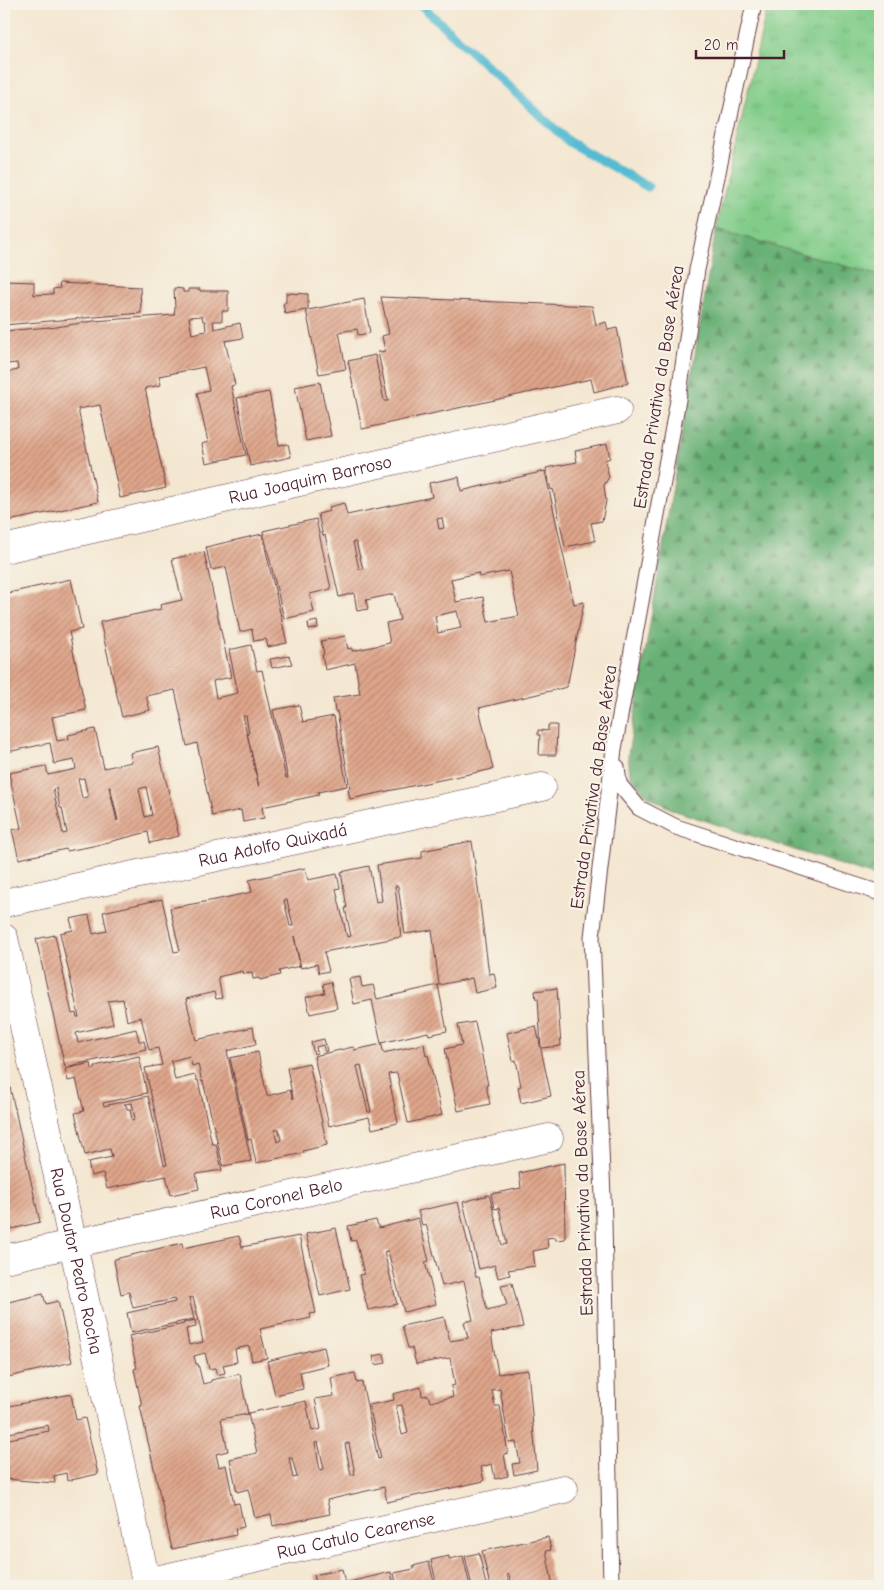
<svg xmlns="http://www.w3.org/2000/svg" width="884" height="1590" font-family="'Comic Neue',sans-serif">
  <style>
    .grass { fill: url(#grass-tufts); stroke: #66765a }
    .forest { fill: url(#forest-firs); stroke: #596850 }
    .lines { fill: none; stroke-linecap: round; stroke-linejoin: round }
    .stream { stroke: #54bbd2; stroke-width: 9 }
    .building { fill: url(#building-hatch); fill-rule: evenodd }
    .service-casing { stroke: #643d44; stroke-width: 17 }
    .minor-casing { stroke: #643d44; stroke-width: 29 }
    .service { stroke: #fff; stroke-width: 15 }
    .minor { stroke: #fff; stroke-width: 28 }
    .labels { text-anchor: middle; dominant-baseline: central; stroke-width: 4.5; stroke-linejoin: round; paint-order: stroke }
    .street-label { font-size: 18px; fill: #4a1f2b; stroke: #f7f3e8 }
  </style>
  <defs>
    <pattern id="grass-tufts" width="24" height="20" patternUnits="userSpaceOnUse" patternTransform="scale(1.25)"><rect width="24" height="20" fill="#81cc89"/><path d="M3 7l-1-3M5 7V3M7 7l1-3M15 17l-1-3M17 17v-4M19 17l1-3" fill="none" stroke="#71af76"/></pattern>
    <pattern id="forest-firs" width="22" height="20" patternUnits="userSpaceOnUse" patternTransform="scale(1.25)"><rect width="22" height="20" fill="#68b075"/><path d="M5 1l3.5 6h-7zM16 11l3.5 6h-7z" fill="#588f60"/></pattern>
    <pattern id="building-hatch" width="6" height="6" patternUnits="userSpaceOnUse" patternTransform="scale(1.25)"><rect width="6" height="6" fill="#dfa68b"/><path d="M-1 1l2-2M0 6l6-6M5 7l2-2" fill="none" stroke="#b78772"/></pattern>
  </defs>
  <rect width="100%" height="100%" fill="#f7f3e8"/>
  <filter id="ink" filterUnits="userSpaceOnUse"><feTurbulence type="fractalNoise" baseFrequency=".02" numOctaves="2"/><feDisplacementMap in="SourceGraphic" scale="10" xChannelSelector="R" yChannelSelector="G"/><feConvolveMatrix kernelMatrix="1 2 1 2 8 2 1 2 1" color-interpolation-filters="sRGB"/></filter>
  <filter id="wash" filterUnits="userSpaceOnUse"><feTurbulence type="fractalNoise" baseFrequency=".0096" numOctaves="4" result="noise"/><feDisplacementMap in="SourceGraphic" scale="20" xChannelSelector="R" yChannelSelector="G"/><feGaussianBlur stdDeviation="1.12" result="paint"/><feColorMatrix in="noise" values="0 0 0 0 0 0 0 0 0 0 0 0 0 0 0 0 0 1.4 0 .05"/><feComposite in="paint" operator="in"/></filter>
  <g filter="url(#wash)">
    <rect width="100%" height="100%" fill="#f4e7d1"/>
    <path class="grass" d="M768,4H880V276L716,229Z"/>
    <path class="forest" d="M716,229L880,276V878L673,810L645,794L630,775L628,755Z"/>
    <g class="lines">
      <path class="stream" d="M420,4L569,142L648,187"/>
    </g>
    <g id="blocks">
      <g class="building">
        <path d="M4,281L34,282V295L53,294V289L60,288L59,283L140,287L141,313L4,325Z"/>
        <path d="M174,288L183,289V292H188V289H200V291H228V311H222V321H213L214,329L240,323L243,338L225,341L235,385L231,386L246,455L206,463L202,444L208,442L197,393L209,390L204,367L159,376L161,385L145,388L166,488L120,498L100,405L78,409L98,502L4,522V373L18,370L17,363L7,364V360H4V331L50,327V328L94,321L174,315L175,308ZM202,316L203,321H205L206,331L192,334L189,317Z"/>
        <path d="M286,293L308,294V310L364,299L370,333L358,335L357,329L339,332L346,369L319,374L306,310L285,314L283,304L286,302Z"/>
        <path d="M381,297L592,306L596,325L606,322L608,330L617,328L628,383L594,392L591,379L362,429L348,361L375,355L384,401H388L378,352L385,351L382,336L389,334Z"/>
        <path d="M320,382L331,436L306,441L295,387Z"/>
        <path d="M269,392L279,445L288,444L291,457L250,466L237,398Z"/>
        <path d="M607,444L610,458L605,460L609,477L604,485L606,501L602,521L591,523L595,541L565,547L553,489L551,490L546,468L577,462L575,451Z"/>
        <path d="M545,471L574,604L584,602L567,687L479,708L493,769L350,799L348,789L350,788L337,711L335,712L333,698L360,694L355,663L325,670L322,655L324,654L321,641L345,636L348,649L352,648V651L390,643L386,623L400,620L394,594L366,600L368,609L357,611L354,593L339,597L325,535L323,536L318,514L330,511L329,507L344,503L347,515L432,497L429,483L459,477L461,491ZM442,518L444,528L439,529L437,519ZM353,542H356L363,569H359ZM509,571L519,616L488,622L483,597L456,602L451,579L478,573L479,577ZM457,611L461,628L438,633L435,616Z"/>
        <path d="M316,519L331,589L310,594L314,612L284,619L263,531Z"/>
        <path d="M262,534L287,643L268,647L266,639L254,641L252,629L240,632L226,567L211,570L206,547Z"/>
        <path d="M204,552L231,677L213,681L216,698L238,693L229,650L251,645L257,671L262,670L286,778H288L273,710L299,705L303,722L334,716L347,786L318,792L319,795L262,807L264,818L243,822L241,810L212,816L197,743L187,746L175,690L146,696L150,710L122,717L100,622L161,609L160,605L182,600L172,559ZM243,716H246L249,733H247L259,787Z"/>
        <path d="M71,579L82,629L69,632L86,710L52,717L57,741L69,739L68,735L95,729L104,768L132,762L130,753L158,747L179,836L150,843L148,832L93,846L67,851L66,849L19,859L12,830L21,828L9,773L46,766L48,775L76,769L74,760L54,764L50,743L7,752L4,737V594ZM84,778L88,797L82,798L78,779ZM109,787H110L118,820L117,821ZM146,787L152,815L145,817L139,789ZM56,788L60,808H62L67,833L63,834L53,789Z"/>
        <path d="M317,621L318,628L309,630L308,623Z"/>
        <path d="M289,656L292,664L272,668L270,659Z"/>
        <path d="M548,725H557L556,755H539L540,735H538V730L548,731Z"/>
        <path d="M472,841L489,974L494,973L497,988L475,993L472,978L439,985L432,930L405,934L398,886H395L401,937L324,952L329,971L319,973L317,964L301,968L294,936L300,966L279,971L280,975L260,980L259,978L253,979L252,973L244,974L243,971L218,977L222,998L216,999L214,992L186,999L196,1040L253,1027L256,1044L227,1051L251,1161L223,1166L203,1081L202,1082L198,1064L192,1066L190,1056L171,1061L175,1080L195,1075L197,1081L198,1080L212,1144H216L222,1170L196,1174L199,1189L171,1195L166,1176L107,1189L103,1173L91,1176L88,1162L112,1157L110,1149L85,1155L75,1113L84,1111L76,1079L68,1081L65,1069L91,1063L92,1069H95V1066L139,1056L147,1093L103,1103L104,1106L148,1096L164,1165H167L145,1068L162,1065L158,1048L149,1050L141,1017L127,1021L123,999L108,1001L113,1024L76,1033L78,1043L136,1029L139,1041H144L146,1049L65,1067L36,939L55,935L72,1014L76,1013L77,1017H79L60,933L73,930L70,919L89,915L93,934L107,931L103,912L162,899L174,952L180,951L170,908L215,900L252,892L249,880L305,868L308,880L337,874L340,888L336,889L347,937L351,936L345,908H347L341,872L369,866L376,902L382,901L377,865L422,858V851ZM284,900H287L293,926H290ZM132,1103L135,1119L132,1120L130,1109H127L126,1105L124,1104Z"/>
        <path d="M360,977L362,987L373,985L377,999L438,985L447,1031L429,1035L428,1032L381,1043L372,1000L354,1004L349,979Z"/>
        <path d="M331,982L337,1008L310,1014L306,997L325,993L323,984Z"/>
        <path d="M557,988L561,1046L541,1048L538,998L536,999L535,991Z"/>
        <path d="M475,1022L488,1085H486L490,1104L458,1111L445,1049L462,1045L458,1025Z"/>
        <path d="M536,1026L551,1096L521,1103L518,1087L521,1086L516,1060L513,1061L507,1033Z"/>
        <path d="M324,1039L327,1051L325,1052L323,1045L316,1047L317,1053L314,1054L311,1042Z"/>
        <path d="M382,1044L383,1053L424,1044L426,1056L428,1055L442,1115L408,1123L397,1073L388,1074L398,1123L372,1129L369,1117L329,1126L314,1056L353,1047L354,1050ZM361,1065L371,1112H368L357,1066Z"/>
        <path d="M258,1052L267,1096L290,1090L293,1099L287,1068L309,1063L327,1145L303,1151L304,1153L256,1163L251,1139L248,1140L230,1058ZM279,1129L281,1140L277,1142L274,1130Z"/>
        <path d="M4,1060L40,1222L4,1231Z"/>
        <path d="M564,1163L565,1239L556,1240L555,1237L547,1238L548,1248L533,1251L535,1266L508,1270L510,1275L498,1278L495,1265L479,1269L463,1202L489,1195L502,1245L507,1244L499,1208L494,1209L491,1194L521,1188L519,1173Z"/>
        <path d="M458,1202L476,1277H479L487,1310L507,1305L501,1285L512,1283L523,1327L491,1333L498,1374L528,1370L537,1470L514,1475L512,1464L520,1463L516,1442L509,1443L500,1389L492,1390L495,1406H500L508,1453L504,1454L508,1476L495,1479L492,1464L481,1467L484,1481L387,1502L384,1487L327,1500L330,1514L273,1526L271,1514L255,1518L248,1489L237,1492L230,1459L257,1453L248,1413L306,1401L312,1431L321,1429L315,1399L334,1396L331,1378L355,1373L357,1383L362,1382L378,1459L381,1458L369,1405L394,1400L393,1394L421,1387L422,1396L428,1395L430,1402L453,1397L451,1386L455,1385L450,1358L416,1364L412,1348H408L402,1326L444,1317L450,1341L468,1338L464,1322L473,1320L464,1281L442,1286L426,1224L422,1225L418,1211ZM402,1405L408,1433L402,1435L396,1406ZM318,1442L324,1469L320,1470L315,1443ZM349,1443L355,1474L351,1475L345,1444ZM289,1458H292L297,1477L293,1478Z"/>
        <path d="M418,1218L429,1261L425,1262L436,1304L404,1312L388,1251L384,1252L397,1304L368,1310L359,1275L364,1274L356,1240L351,1241L348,1226L376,1220L379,1228Z"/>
        <path d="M336,1228L350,1289L320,1296L306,1234Z"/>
        <path d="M239,1236L242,1247L299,1236L316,1313L310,1314L311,1318L260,1329L267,1358L252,1361L249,1346L235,1349L237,1362L223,1365L225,1373L217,1375L215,1368L209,1369L205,1353L194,1356L196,1364H198L203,1384L211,1382V1380L240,1374L248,1414L221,1419L228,1451L216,1454L219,1467L226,1465L234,1504L239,1503L244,1527L235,1529L236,1535L172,1549L140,1406H142L134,1369L137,1368L129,1336L184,1324L183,1323L195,1320L196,1327L186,1329L189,1345L203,1342L198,1317L193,1297L189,1298L194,1319L131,1333L127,1313L175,1302L174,1299L133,1308L129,1292L121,1294L114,1261L115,1259L182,1243L183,1248Z"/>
        <path d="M43,1294L46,1304L58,1301L72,1362L4,1378V1303Z"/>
        <path d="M324,1347L328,1365L300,1372L303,1389L275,1395L267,1361Z"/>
        <path d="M384,1354L386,1363L375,1365L373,1356Z"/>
        <path d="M71,1394L76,1420L85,1418L98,1474L67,1481L66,1473L54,1476L55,1483L4,1479V1458L8,1457L4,1440L49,1431L48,1425L4,1434V1407Z"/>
        <path d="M548,1537L551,1550L546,1551L553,1586H512L509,1574L507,1575L510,1586H490L482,1551Z"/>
        <path d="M479,1553L486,1585L489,1584L490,1586H472L465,1556Z"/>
        <path d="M449,1556V1559L463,1556L470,1586H437L431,1560Z"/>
        <path d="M429,1562L435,1586H401L400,1582L396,1583L394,1573L414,1569L413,1566Z"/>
        <path d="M342,1569L345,1583L391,1572L394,1586H317L314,1575Z"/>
        <path d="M255,1582L256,1586H240L239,1585Z"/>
      </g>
    </g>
  </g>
  <g filter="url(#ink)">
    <use href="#blocks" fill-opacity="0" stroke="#643d44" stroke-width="1"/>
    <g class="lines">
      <g class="service-casing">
        <g id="service">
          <path d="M617,767L619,784L639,808L676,827L880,893"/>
          <path d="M611,1586L604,1220L592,937L614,749L678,400L697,270L754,4"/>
        </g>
      </g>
      <g class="minor-casing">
        <g id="minor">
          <path id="s1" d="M4,549L617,410"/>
          <path id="s2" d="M4,903L542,787"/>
          <path id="s3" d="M4,938L66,1212L147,1586"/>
          <path id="s4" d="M4,1259L549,1138"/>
          <path id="s5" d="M147,1582L564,1489"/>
        </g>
      </g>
      <use href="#service" class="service"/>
      <use href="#minor" class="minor"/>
    </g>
  </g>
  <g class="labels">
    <g class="street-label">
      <text transform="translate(659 387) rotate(-81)">Estrada Privativa da Base Aérea</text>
      <text stroke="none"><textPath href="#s1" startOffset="314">Rua Joaquim Barroso</textPath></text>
      <text transform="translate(594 787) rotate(-82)">Estrada Privativa da Base Aérea</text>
      <text stroke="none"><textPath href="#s2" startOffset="275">Rua Adolfo Quixadá</textPath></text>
      <text transform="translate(583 1193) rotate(-92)">Estrada Privativa da Base Aérea</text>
      <text stroke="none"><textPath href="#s4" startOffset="279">Rua Coronel Belo</textPath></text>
      <text stroke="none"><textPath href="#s3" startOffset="331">Rua Doutor Pedro Rocha</textPath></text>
      <text stroke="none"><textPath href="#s5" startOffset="214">Rua Catulo Cearense</textPath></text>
    </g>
  </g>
  <rect width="884" height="1590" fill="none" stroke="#f7f3e8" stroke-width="20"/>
  <path d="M696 50v8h88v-8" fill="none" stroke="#4a1f2b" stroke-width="2.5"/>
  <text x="704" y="50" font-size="15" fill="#4a1f2b" stroke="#f7f3e8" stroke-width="4" paint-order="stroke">20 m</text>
</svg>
